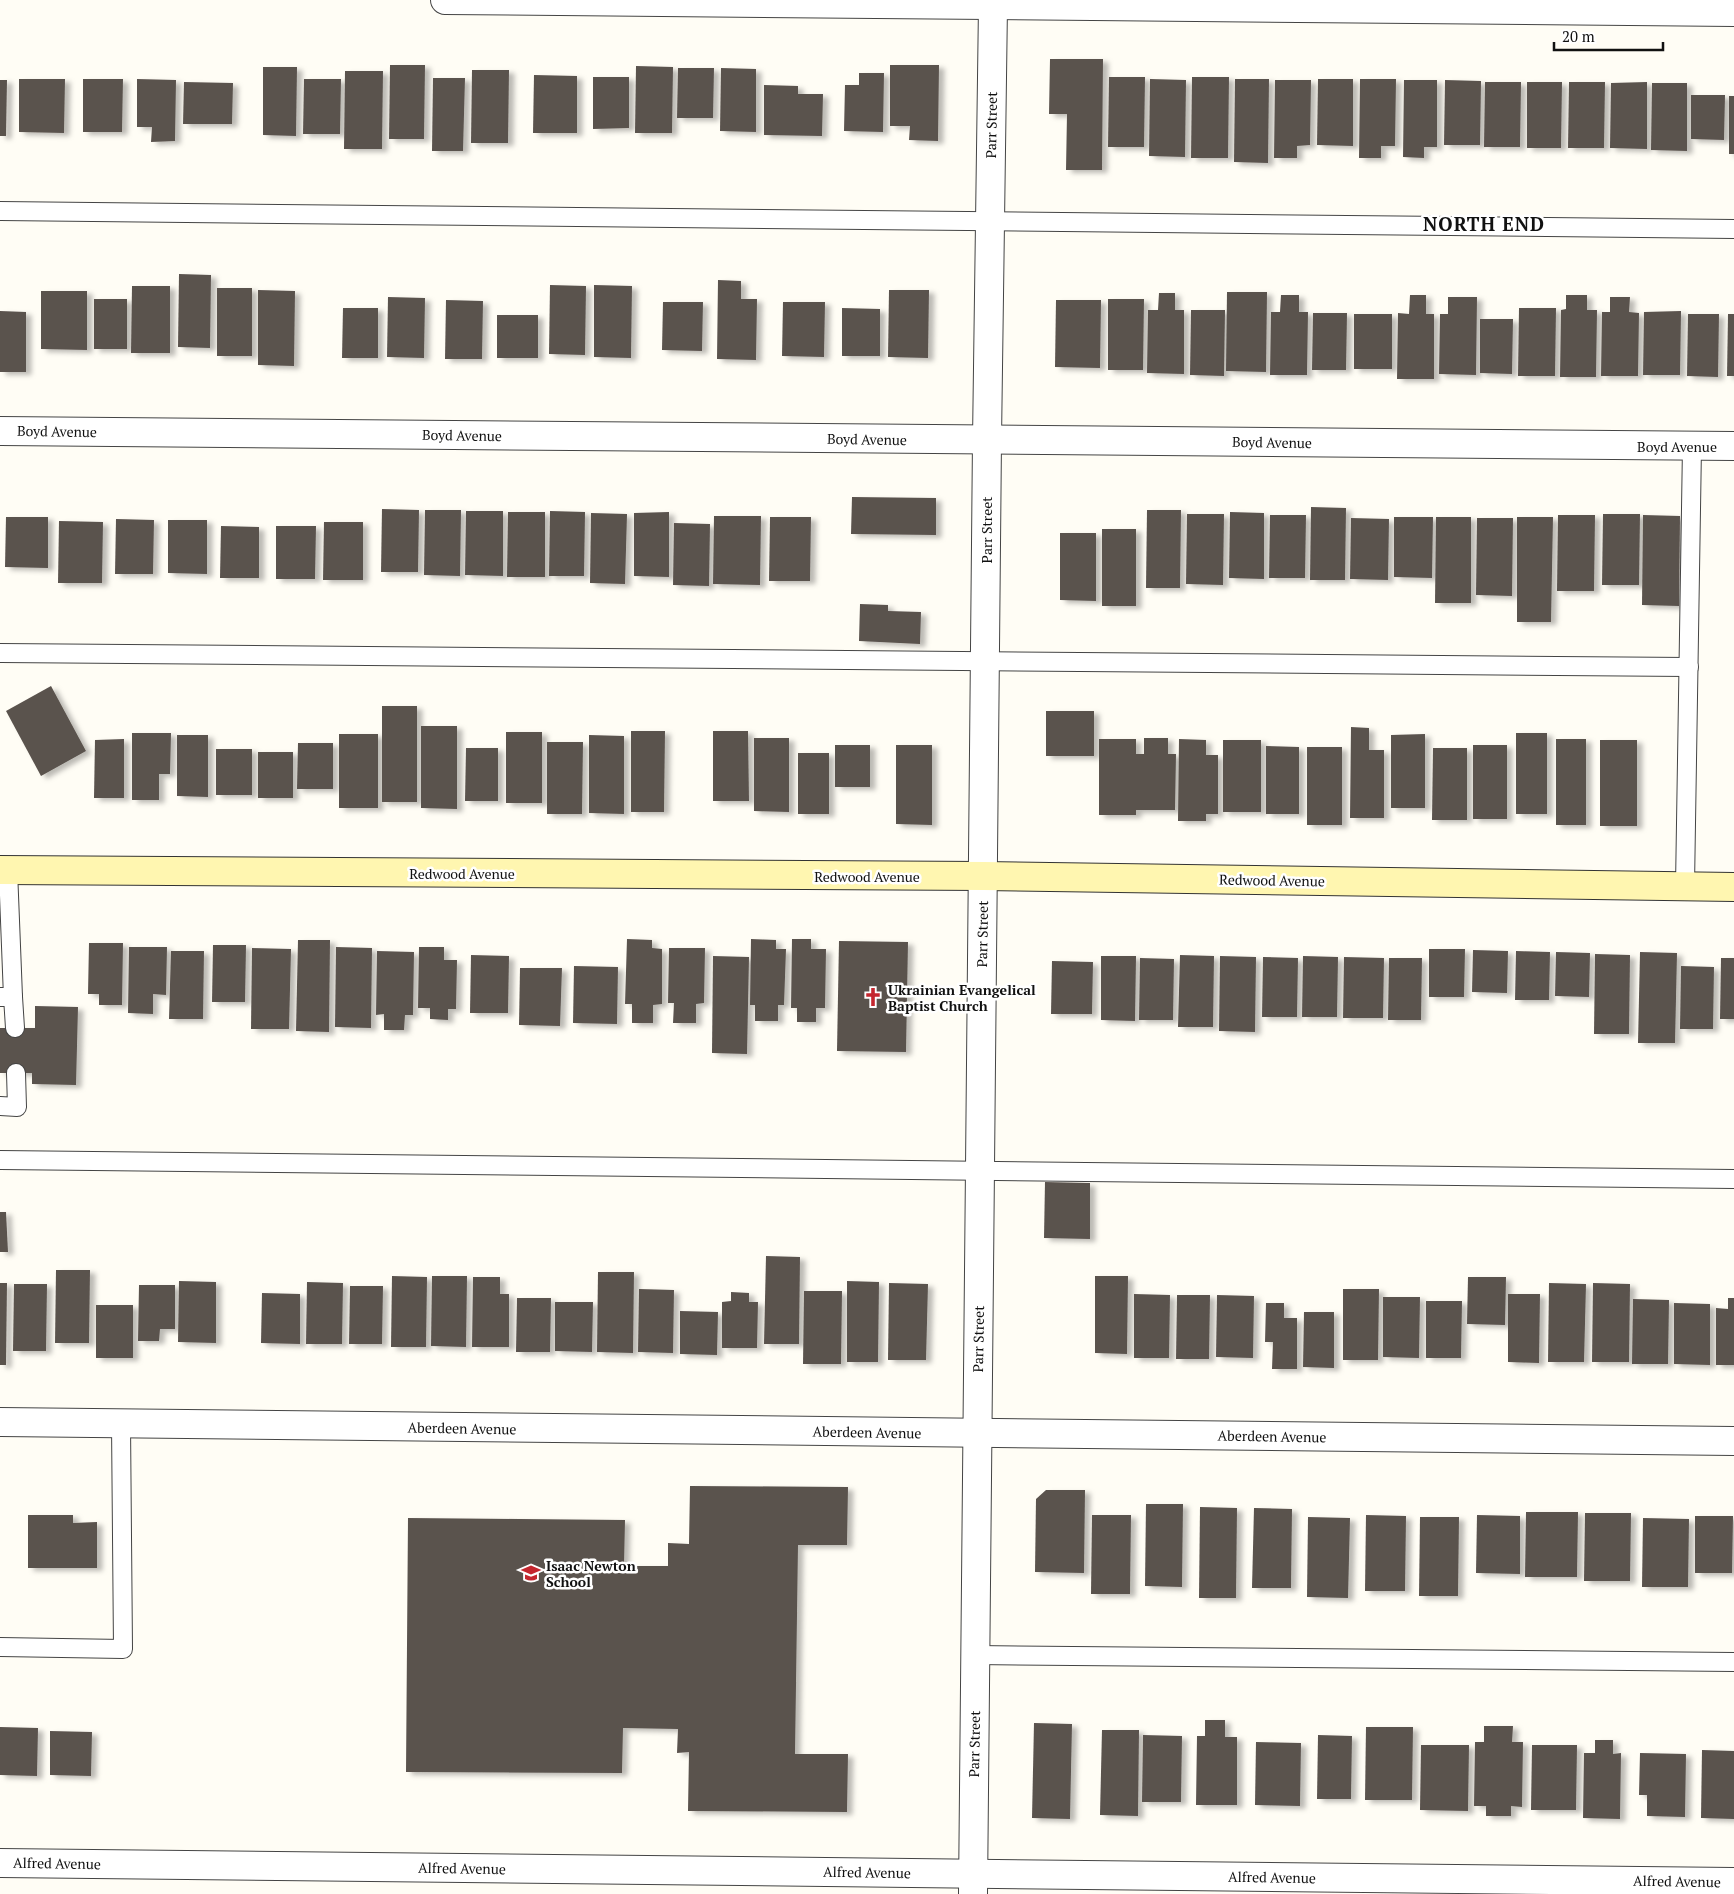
<svg xmlns="http://www.w3.org/2000/svg" width="1734" height="1894" font-family="'PT Serif',serif">
  <style>
    .building { fill: #5a524d; filter: url(#shadow) }
    .lines { fill: none; stroke-linecap: round; stroke-linejoin: round }
    .lane-casing { stroke: #444; stroke-width: 20 }
    .street-casing { stroke: #444; stroke-width: 30 }
    .secondary-casing { stroke: #333; stroke-width: 30 }
    .lane { stroke: #fff; stroke-width: 18 }
    .street { stroke: #fff; stroke-width: 28 }
    .secondary { stroke: #fff6b0; stroke-width: 28 }
    .labels { text-anchor: middle; dominant-baseline: central; stroke-width: 5; stroke-linejoin: round; paint-order: stroke }
    .street-label { font-size: 14px; fill: #111; stroke: #fff }
    .poi-label { font-size: 14px; font-weight: bold; fill: #111; stroke: #fff; text-anchor: start }
    .district-label { font-size: 19px; font-weight: bold; letter-spacing: 1px; fill: #111; stroke: #fff }
  </style>
  <defs>
    <filter id="shadow"><feDropShadow dx="5.5" dy="3" stdDeviation="2.5" flood-color="#0004"/></filter>
  </defs>
  <rect width="100%" height="100%" fill="#fffdf5"/>
  <g class="building">
    <path d="M1050,59H1103L1102,170H1066L1067,114H1049Z"/>
    <path d="M390,65H425L424,139H389Z"/>
    <path d="M890,65H939L938,141L909,140L910,126H890Z"/>
    <path d="M636,66L673,67L672,133H635Z"/>
    <path d="M263,67H297L296,136L263,135Z"/>
    <path d="M678,68H714L713,118H677Z"/>
    <path d="M721,68L756,69V132L720,131Z"/>
    <path d="M472,70H509L508,143H471Z"/>
    <path d="M345,71H383L382,149H344Z"/>
    <path d="M859,73H884L883,132L844,131L845,85H859Z"/>
    <path d="M534,75L577,76V133H533Z"/>
    <path d="M593,77H629V128L593,129Z"/>
    <path d="M1109,77H1145L1144,147H1108Z"/>
    <path d="M1192,77H1229L1228,158H1191Z"/>
    <path d="M433,78H465L463,151H432Z"/>
    <path d="M19,79H65L64,133L19,132Z"/>
    <path d="M83,79H123L122,132H83Z"/>
    <path d="M137,79L176,80L175,141L151,142L152,127H137Z"/>
    <path d="M304,79H341L340,134H303Z"/>
    <path d="M1150,79L1186,80L1185,157L1149,156Z"/>
    <path d="M1235,79H1269L1268,163L1234,162Z"/>
    <path d="M1318,79H1353V146L1317,145Z"/>
    <path d="M1360,79H1396L1395,146H1381V158H1359Z"/>
    <path d="M0,80H7L6,136H0Z"/>
    <path d="M1275,80H1311L1310,145L1297,146V158H1274Z"/>
    <path d="M1404,80H1437V147H1424V158L1403,157Z"/>
    <path d="M1445,80L1481,81L1480,145H1444Z"/>
    <path d="M184,82L233,83L232,124H183Z"/>
    <path d="M1485,82H1521L1520,147H1484Z"/>
    <path d="M1527,82H1562L1561,148H1527Z"/>
    <path d="M1569,82H1605L1604,148H1568Z"/>
    <path d="M1647,82V149L1610,148L1611,83Z"/>
    <path d="M1652,83H1687V151L1651,150Z"/>
    <path d="M764,85L798,86V94H823L822,136L764,135Z"/>
    <path d="M1691,95H1725L1724,140L1691,139Z"/>
    <rect x="1729" y="96" width="5" height="58"/>
    <path d="M179,274L211,275L210,348L178,347Z"/>
    <path d="M718,280L741,281V299H757L756,360L717,359Z"/>
    <path d="M550,285L586,286L585,355L549,354Z"/>
    <path d="M594,285L632,286L631,358L594,357Z"/>
    <path d="M132,286H170V353H131Z"/>
    <rect x="217" y="288" width="35" height="68"/>
    <path d="M258,290L295,291L294,366L258,365Z"/>
    <path d="M889,290H929L928,358L888,357Z"/>
    <path d="M41,291H87V350L41,349Z"/>
    <path d="M1227,292H1267L1266,372L1226,371Z"/>
    <path d="M1159,293H1175V310H1184V374L1147,373L1148,310H1158Z"/>
    <path d="M1281,295H1299V312H1308L1307,375H1270L1271,312H1280Z"/>
    <path d="M1410,295H1426V314H1434V379H1397L1398,313L1409,314Z"/>
    <path d="M1566,295H1587V310H1597L1596,377H1560L1561,310L1566,309Z"/>
    <path d="M388,297L425,298L424,358L387,357Z"/>
    <path d="M1448,297H1477L1476,375L1439,374L1440,314H1448Z"/>
    <path d="M1610,297H1630L1629,312L1639,313L1638,376H1601L1602,312H1610Z"/>
    <rect x="94" y="299" width="33" height="50"/>
    <path d="M1108,299H1144L1143,370H1108Z"/>
    <path d="M446,300L483,301L482,359H445Z"/>
    <path d="M1056,300H1101L1100,368L1055,367Z"/>
    <path d="M663,302H703L702,351L662,350Z"/>
    <path d="M783,302H825L824,357L782,356Z"/>
    <path d="M343,308H378V358H342Z"/>
    <path d="M842,308L880,309V356H842Z"/>
    <path d="M1519,308H1556L1555,376H1518Z"/>
    <path d="M1191,310H1225L1224,376L1190,375Z"/>
    <path d="M0,311L26,312V372H0Z"/>
    <path d="M1681,311L1680,375H1643L1644,312Z"/>
    <path d="M1313,313H1347L1346,370H1312Z"/>
    <rect x="1354" y="314" width="38" height="55"/>
    <path d="M1688,314H1719L1718,377L1687,376Z"/>
    <path d="M1728,314H1734V376H1727Z"/>
    <rect x="497" y="315" width="41" height="43"/>
    <path d="M1480,319H1513L1512,374L1480,373Z"/>
    <path d="M852,497L936,498V535L851,534Z"/>
    <path d="M1311,507L1346,508L1345,580H1310Z"/>
    <path d="M382,509L419,510L418,572H381Z"/>
    <path d="M425,510H461L460,576L424,575Z"/>
    <path d="M1147,510H1181L1180,588H1146Z"/>
    <path d="M466,511H503V576L465,575Z"/>
    <path d="M550,511L585,512L584,576H549Z"/>
    <path d="M508,512H545V577H507Z"/>
    <path d="M669,512V577L634,576V513Z"/>
    <path d="M1230,512L1264,513V579L1229,578Z"/>
    <path d="M591,513L627,514L625,584L590,583Z"/>
    <path d="M1187,514H1224L1223,585L1186,584Z"/>
    <path d="M1603,514H1640L1639,585H1602Z"/>
    <path d="M1270,515H1306L1305,578H1269Z"/>
    <path d="M1558,515H1595L1594,591H1557Z"/>
    <path d="M1643,515L1680,516L1679,606L1642,605Z"/>
    <path d="M714,516H761L760,585L713,584Z"/>
    <path d="M6,517H48V568L5,567Z"/>
    <path d="M770,517H811L810,581H769Z"/>
    <path d="M1394,517H1433L1432,578L1394,577Z"/>
    <path d="M1436,517H1471V603H1435Z"/>
    <path d="M1517,517H1553L1551,622H1517Z"/>
    <path d="M1351,518L1389,519L1388,580L1350,579Z"/>
    <path d="M1477,518H1513L1512,596L1476,595Z"/>
    <path d="M116,519L154,520L153,574H115Z"/>
    <path d="M168,520H207V574L168,573Z"/>
    <path d="M59,521L103,522L102,583H58Z"/>
    <path d="M324,522H363V580H323Z"/>
    <path d="M674,523L710,524L709,586L673,585Z"/>
    <path d="M221,526L259,527V578H220Z"/>
    <path d="M276,526H316L315,579H276Z"/>
    <rect x="1102" y="529" width="34" height="77"/>
    <path d="M1060,533H1096V601L1060,600Z"/>
    <path d="M860,604L888,605V611L921,612L920,644L859,641Z"/>
    <path d="M51,686L86,751L41,776L6,711Z"/>
    <rect x="382" y="706" width="35" height="96"/>
    <rect x="1046" y="711" width="48" height="45"/>
    <path d="M421,726H457V809L421,808Z"/>
    <path d="M1351,727L1369,728V750H1384V818H1350Z"/>
    <path d="M631,731H665L664,812H631Z"/>
    <path d="M713,731H748L749,801H713Z"/>
    <rect x="506" y="732" width="36" height="71"/>
    <path d="M132,733H171L170,774H159V800H132Z"/>
    <rect x="1516" y="733" width="31" height="81"/>
    <rect x="339" y="734" width="39" height="74"/>
    <path d="M1425,734V808H1391V735Z"/>
    <path d="M177,735H208V797L177,796Z"/>
    <path d="M589,735L624,736V814L589,813Z"/>
    <path d="M754,738H789V812L754,811Z"/>
    <path d="M1144,738H1168V754H1176L1175,810H1136V815H1099V739H1136V754H1144Z"/>
    <path d="M124,739V798H94L95,740Z"/>
    <path d="M1179,739L1206,740V755H1218V814H1206V821H1178Z"/>
    <rect x="1556" y="739" width="30" height="86"/>
    <rect x="1223" y="740" width="38" height="72"/>
    <rect x="1600" y="740" width="37" height="86"/>
    <path d="M547,742H583L582,814H547Z"/>
    <path d="M298,743H333V789H297Z"/>
    <rect x="835" y="745" width="35" height="42"/>
    <path d="M896,745H932V825L896,824Z"/>
    <rect x="1473" y="745" width="34" height="74"/>
    <path d="M1266,746L1299,747V814H1266Z"/>
    <rect x="1307" y="747" width="35" height="78"/>
    <path d="M466,748H498V801H465Z"/>
    <path d="M1433,748H1467V820H1432Z"/>
    <rect x="216" y="749" width="36" height="46"/>
    <rect x="258" y="752" width="35" height="46"/>
    <rect x="798" y="753" width="31" height="61"/>
    <path d="M627,939L652,940V948L662,949V1004L653,1005V1023H632V1004H625Z"/>
    <path d="M751,939L776,940V949H786L784,1005H778V1021H755V1005H750Z"/>
    <path d="M792,939H811V949H826L825,1008H816V1022H797V1008H791Z"/>
    <path d="M298,940H330L329,1032L296,1031Z"/>
    <path d="M839,941L908,942L906,1052L837,1051Z"/>
    <path d="M89,943H123L122,1005H99V994H88Z"/>
    <path d="M213,945H246L245,1002H212Z"/>
    <path d="M129,947H167L166,995L153,994V1014L128,1013Z"/>
    <path d="M336,947L372,948L371,1028L335,1027Z"/>
    <path d="M419,947H444V960H457L456,1009H448V1020L430,1019V1008H418Z"/>
    <path d="M252,948L291,949L289,1029H251Z"/>
    <path d="M669,948H705L704,1003L696,1004V1023H673L674,1003H668Z"/>
    <path d="M1429,949H1465L1464,997H1429Z"/>
    <path d="M1473,950L1508,951L1507,993L1472,992Z"/>
    <path d="M171,951H204L203,1019H169Z"/>
    <path d="M377,951L414,952L413,1015H405L404,1030H384V1014L376,1015Z"/>
    <path d="M1516,951L1550,952L1549,1000H1515Z"/>
    <path d="M1556,952L1590,953L1589,997L1555,996Z"/>
    <path d="M1640,952L1677,953L1675,1043H1638Z"/>
    <path d="M1595,954L1630,955L1629,1034H1594Z"/>
    <path d="M471,955L509,956L508,1013H470Z"/>
    <path d="M1180,955L1214,956L1213,1027H1178Z"/>
    <path d="M713,956L749,957L747,1054L712,1053Z"/>
    <path d="M1101,956H1136L1135,1021L1101,1020Z"/>
    <path d="M1220,956L1256,957L1255,1032L1219,1031Z"/>
    <path d="M1303,956L1338,957L1337,1017H1302Z"/>
    <path d="M1263,957L1298,958L1297,1017H1262Z"/>
    <path d="M1344,957L1384,958L1383,1018H1343Z"/>
    <path d="M1140,958L1174,959L1173,1020H1139Z"/>
    <path d="M1389,958H1422L1421,1020H1388Z"/>
    <path d="M1721,958H1734V1019H1720Z"/>
    <path d="M1052,961L1093,962L1092,1014H1051Z"/>
    <path d="M574,966L618,967L617,1024L573,1023Z"/>
    <path d="M1681,966L1714,967L1713,1029H1680Z"/>
    <path d="M520,968H562L560,1026L519,1025Z"/>
    <path d="M35,1006L78,1007L76,1085L32,1084V1073H0V1028H35Z"/>
    <path d="M1045,1182L1090,1183V1239L1044,1238Z"/>
    <path d="M0,1212H6L8,1252H0Z"/>
    <path d="M766,1256L800,1257L799,1344H764Z"/>
    <path d="M56,1270H90L89,1343H55Z"/>
    <path d="M598,1272H634L633,1353L597,1352Z"/>
    <path d="M392,1276L427,1277L426,1347H391Z"/>
    <path d="M432,1276H467L466,1347L431,1346Z"/>
    <path d="M1095,1276H1128L1127,1354L1095,1353Z"/>
    <path d="M473,1277H500V1294H509V1347H472Z"/>
    <path d="M1468,1277H1506L1505,1325L1467,1324Z"/>
    <path d="M179,1281L216,1282V1343L178,1342Z"/>
    <path d="M847,1281L879,1282L878,1362H847Z"/>
    <path d="M307,1282L343,1283L342,1344H306Z"/>
    <path d="M0,1283H7L6,1365H0Z"/>
    <path d="M889,1283L928,1284L926,1360H888Z"/>
    <path d="M1549,1283L1586,1284L1584,1362H1548Z"/>
    <path d="M1593,1283L1630,1284L1629,1362H1592Z"/>
    <path d="M14,1284H47L46,1351H13Z"/>
    <path d="M139,1285H175V1329H160L159,1341H138Z"/>
    <path d="M350,1286H383L382,1344H349Z"/>
    <path d="M639,1289L674,1290L673,1353L638,1352Z"/>
    <path d="M1343,1289H1379L1378,1360H1343Z"/>
    <path d="M804,1291H842L841,1364H803Z"/>
    <path d="M731,1292L749,1293V1302H758L757,1348H722V1302L731,1301Z"/>
    <path d="M262,1293L300,1294V1344L261,1343Z"/>
    <path d="M1134,1294L1170,1295L1169,1358H1134Z"/>
    <path d="M1508,1294H1540L1539,1363L1508,1362Z"/>
    <path d="M1177,1295H1210L1209,1359H1176Z"/>
    <path d="M1217,1295L1254,1296L1253,1358L1216,1357Z"/>
    <path d="M1383,1297H1420L1419,1358L1383,1357Z"/>
    <path d="M517,1298H551L550,1352H516Z"/>
    <path d="M1728,1298H1734V1365H1716V1308L1728,1309Z"/>
    <path d="M1633,1299L1669,1300L1668,1364H1632Z"/>
    <path d="M1426,1301H1462L1461,1358H1426Z"/>
    <path d="M555,1302H593L592,1352L555,1351Z"/>
    <path d="M1266,1303H1284V1318H1297V1369H1272L1273,1342H1265Z"/>
    <path d="M1674,1303L1710,1304V1365L1674,1364Z"/>
    <rect x="96" y="1305" width="37" height="53"/>
    <path d="M680,1311L718,1312L717,1355L680,1354Z"/>
    <path d="M1304,1312H1334V1368L1303,1367Z"/>
    <path d="M690,1486L848,1487L847,1545H798L795,1754H848L847,1812L688,1811L689,1752L677,1753L678,1729L623,1728L622,1773L406,1772L408,1518L625,1520L624,1566H668V1543L689,1544Z"/>
    <path d="M1046,1490H1085L1084,1573L1035,1572L1036,1499Z"/>
    <path d="M1146,1504H1183L1182,1587L1145,1586Z"/>
    <path d="M1200,1507L1237,1508L1236,1598H1199Z"/>
    <path d="M1254,1508L1292,1509L1291,1588H1252Z"/>
    <path d="M1526,1512H1578L1577,1577H1525Z"/>
    <path d="M1585,1513H1631L1630,1581H1584Z"/>
    <path d="M28,1515H73V1523L97,1522V1568H28Z"/>
    <path d="M1092,1515H1131L1130,1594H1091Z"/>
    <path d="M1366,1515L1406,1516L1405,1591H1365Z"/>
    <path d="M1477,1515L1520,1516V1574L1476,1573Z"/>
    <path d="M1695,1516H1733L1732,1573H1695Z"/>
    <path d="M1308,1517L1350,1518L1348,1598L1307,1597Z"/>
    <path d="M1420,1517H1459L1458,1596H1419Z"/>
    <path d="M1643,1518L1689,1519L1688,1587H1642Z"/>
    <path d="M1205,1720H1225V1737H1237V1805H1196L1197,1736H1205Z"/>
    <path d="M1034,1723L1072,1724L1070,1819L1032,1818Z"/>
    <path d="M1484,1726H1513L1512,1742H1523L1522,1807L1511,1806V1816H1486V1806H1474L1475,1742H1484Z"/>
    <path d="M0,1727L38,1728L37,1776L0,1775Z"/>
    <path d="M1366,1727H1413L1412,1800H1365Z"/>
    <path d="M1102,1730H1139L1138,1816L1100,1815Z"/>
    <path d="M50,1731L92,1732L91,1776L50,1775Z"/>
    <path d="M1143,1735L1182,1736L1181,1802H1142Z"/>
    <path d="M1318,1735L1352,1736L1351,1799H1317Z"/>
    <path d="M1595,1740H1613V1754L1621,1753L1620,1819L1583,1818L1584,1753H1595Z"/>
    <path d="M1256,1742L1301,1743L1300,1806L1255,1805Z"/>
    <path d="M1421,1745H1469L1468,1811L1420,1810Z"/>
    <path d="M1532,1745H1577L1576,1810H1531Z"/>
    <path d="M1702,1750L1734,1751V1819L1701,1818Z"/>
    <path d="M1640,1753L1686,1754L1685,1817L1647,1816V1795H1639Z"/>
  </g>
  <g class="lines">
    <g class="lane-casing">
      <g id="lane">
        <path d="M0,211L1734,229"/>
        <path d="M0,653L1689,667"/>
        <path d="M1685,886L1692,446"/>
        <path d="M0,997H13L8,870"/>
        <path d="M13,997L15,1028"/>
        <path d="M0,1106L17,1107L16,1073"/>
        <path d="M0,1160L1734,1179"/>
        <path d="M0,1647L123,1649L121,1424"/>
        <path d="M975,1655L1734,1662"/>
      </g>
    </g>
    <g class="street-casing">
      <g id="street">
        <path d="M445,0L1734,12"/>
        <path d="M0,431L1734,446"/>
        <path d="M0,1422L1734,1441"/>
        <path d="M0,1863L1734,1882"/>
        <path d="M973,1894L987,440L993,5"/>
      </g>
    </g>
    <g class="secondary-casing">
      <path id="secondary" d="M0,870L983,876L1734,887"/>
    </g>
    <use href="#lane" class="lane"/>
    <use href="#street" class="street"/>
    <use href="#secondary" class="secondary"/>
  </g>
  <defs>
    <g id="church-bare" transform="scale(1.5)"><path d="M-1.2-6h2.4v3.5h3.3v2.4h-3.3V6h-2.4V-.1h-3.3v-2.4h3.3Z" fill="#c4262e" stroke="#fff" stroke-width="2.5" paint-order="stroke"/></g>
    <g id="school-bare" transform="scale(1.5)"><path d="M0-5L7-2L0 1L-7-2ZM-4 1L0 2.5L4 1V4Q0 6-4 4Z" fill="#c4262e" stroke="#fff" stroke-width="2.5" paint-order="stroke"/></g>
  </defs>
  <g fill-rule="evenodd">
    <use href="#church-bare" x="873" y="997"/>
    <use href="#school-bare" x="531" y="1573"/>
  </g>
  <g class="labels">
    <g class="street-label">
      <text transform="translate(991 125) rotate(-89)">Parr Street</text>
      <text transform="translate(57 431) rotate(1)">Boyd Avenue</text>
      <text transform="translate(462 435) rotate(1)">Boyd Avenue</text>
      <text transform="translate(867 439) rotate(1)">Boyd Avenue</text>
      <text transform="translate(1272 442) rotate(1)">Boyd Avenue</text>
      <text x="1677" y="446">Boyd Avenue</text>
      <text transform="translate(986 530) rotate(-90)">Parr Street</text>
      <text x="462" y="873">Redwood Avenue</text>
      <text x="867" y="876">Redwood Avenue</text>
      <text transform="translate(1272 880) rotate(1)">Redwood Avenue</text>
      <text transform="translate(982 934) rotate(-89)">Parr Street</text>
      <text transform="translate(978 1339) rotate(-89)">Parr Street</text>
      <text transform="translate(462 1428) rotate(1)">Aberdeen Avenue</text>
      <text transform="translate(867 1432) rotate(1)">Aberdeen Avenue</text>
      <text transform="translate(1272 1436) rotate(1)">Aberdeen Avenue</text>
      <text transform="translate(974 1744) rotate(-89)">Parr Street</text>
      <text transform="translate(57 1863) rotate(1)">Alfred Avenue</text>
      <text transform="translate(462 1868) rotate(1)">Alfred Avenue</text>
      <text transform="translate(867 1872) rotate(1)">Alfred Avenue</text>
      <text transform="translate(1272 1877) rotate(1)">Alfred Avenue</text>
      <text transform="translate(1677 1881) rotate(1)">Alfred Avenue</text>
    </g>
    <g class="poi-label">
      <text x="888" y="989">Ukrainian Evangelical<tspan x="888" dy="16">Baptist Church</tspan></text>
      <text x="546" y="1565">Isaac Newton<tspan x="546" dy="16">School</tspan></text>
    </g>
    <g class="district-label">
      <text x="1484" y="223">NORTH END</text>
    </g>
  </g>
  <path d="M1554 42v8h109v-8" fill="none" stroke="#111111" stroke-width="2.5"/>
  <text x="1562" y="42" font-size="15" fill="#111111" stroke="#ffffff" stroke-width="4" paint-order="stroke">20 m</text>
</svg>
